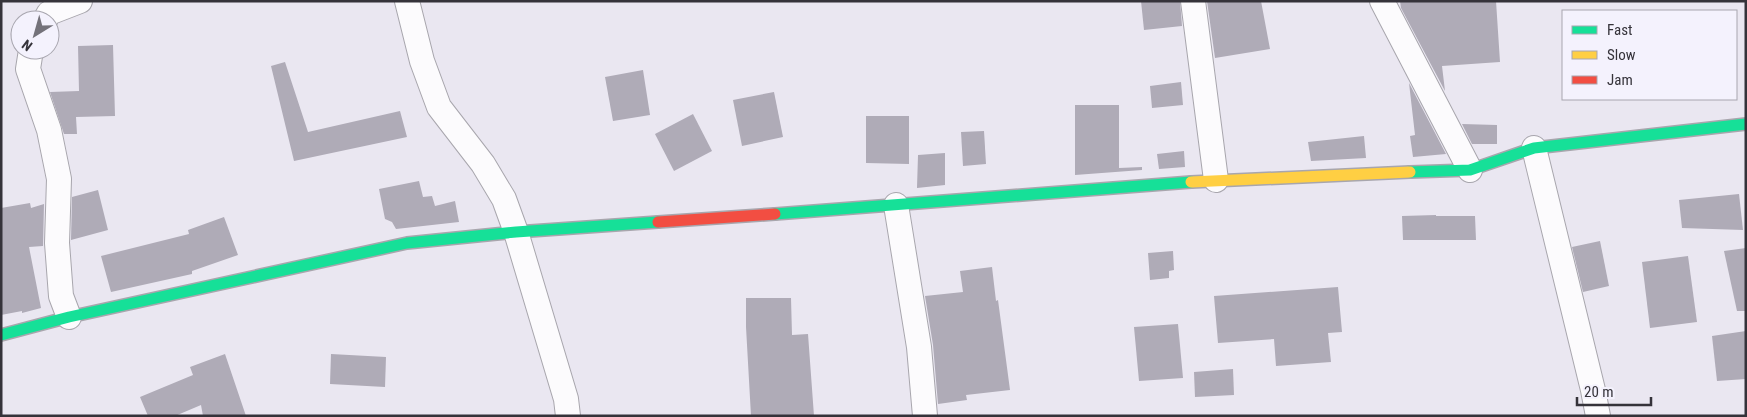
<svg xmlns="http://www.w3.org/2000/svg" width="1747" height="417" font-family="'Roboto Condensed',sans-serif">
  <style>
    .building { fill: #afabb7 }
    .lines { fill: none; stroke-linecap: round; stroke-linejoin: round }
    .street-casing { stroke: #a8a6ad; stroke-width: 26 }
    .fast-casing { stroke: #a8a6ad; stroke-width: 14 }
    .slow-casing { stroke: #a8a6ad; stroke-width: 14 }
    .jam-casing { stroke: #a8a6ad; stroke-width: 14 }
    .street { stroke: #fcfbfd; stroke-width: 24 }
    .fast { stroke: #16e098; stroke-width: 11 }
    .slow { stroke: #ffcf43; stroke-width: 11 }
    .jam { stroke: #f24e42; stroke-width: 11 }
  </style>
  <rect width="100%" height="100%" fill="#eae7f1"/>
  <g class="building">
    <path d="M1141,1H1180L1182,26L1144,30Z"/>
    <path d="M1207,1H1261L1270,49L1215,58Z"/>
    <path d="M1400,1H1496L1500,62L1442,66L1445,91L1401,8Z"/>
    <path d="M113,45L115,116L76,117L77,134H64L50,92L79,91L78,46Z"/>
    <path d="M285,62L308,132L400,111L407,137L294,161L271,66Z"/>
    <path d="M643,70L650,115L613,121L605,77Z"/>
    <path d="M1181,82L1183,105L1152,108L1150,86Z"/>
    <path d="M1409,83L1446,154L1413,157L1410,136L1415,135Z"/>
    <path d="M774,92L783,137L742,146L733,100Z"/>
    <path d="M1075,105H1119V168L1142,167V170L1075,175Z"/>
    <path d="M693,114L712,151L674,171L655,134Z"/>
    <path d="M866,116H909V164L866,163Z"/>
    <path d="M1462,124L1497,125V144H1472Z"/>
    <path d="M984,131L986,164L963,166L961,132Z"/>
    <path d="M1364,136L1366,158L1311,161L1308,142Z"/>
    <path d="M1184,151L1185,167L1159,169L1157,154Z"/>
    <path d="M945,153V185L917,188L918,155Z"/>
    <path d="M419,181L423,197L432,196L435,206L455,201L459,222L396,229L392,222L385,219L379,189Z"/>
    <path d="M98,190L108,230L71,240L72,197Z"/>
    <path d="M1739,194L1743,230L1682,228L1679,200Z"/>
    <path d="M30,203L31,208L44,204L43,246L29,247L41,308L22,313V311L1,315V208Z"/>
    <path d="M1436,215V216H1475L1476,240H1403L1402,216Z"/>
    <path d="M224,217L238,255L192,271V274L111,292L101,256L189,234L188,230Z"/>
    <path d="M1600,241L1609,286L1583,292L1572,247Z"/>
    <path d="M1746,248V311H1737L1724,251Z"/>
    <path d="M1173,251L1174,270L1169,271V278L1150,280L1148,253Z"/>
    <path d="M1688,256L1697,322L1650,328L1642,262Z"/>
    <path d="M992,267L996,301L998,300L1010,390L966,395L967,400L938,404L933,345L925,296L963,292L960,271Z"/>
    <path d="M1338,287L1342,332L1328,333L1331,362L1276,366L1274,339L1218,343L1214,296Z"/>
    <path d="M746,298H791L792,335L808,334L814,416H751L746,327Z"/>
    <path d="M1178,324L1183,378L1139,381L1134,327Z"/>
    <path d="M1746,331V379L1717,381L1712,336Z"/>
    <path d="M225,354L246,416H203L201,405L175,416H148L140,397L193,375L190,367Z"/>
    <path d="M331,354L386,357L385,387L330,384Z"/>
    <path d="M1233,369L1234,395L1195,397L1194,372Z"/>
  </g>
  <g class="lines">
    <g class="street-casing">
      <g id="street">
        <path d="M407,1L422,61L439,107L483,164L504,199L516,232L566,399L568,416"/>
        <path d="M1193,1L1216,180"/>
        <path d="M1382,1L1470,170"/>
        <path d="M45,20L49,13L80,1"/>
        <path d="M31,50L28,69L49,130L59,179L57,243L61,296L69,317"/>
        <path d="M1534,148L1593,390L1598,416"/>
        <path d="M896,205L919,347L925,416"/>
      </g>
    </g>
    <g class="fast-casing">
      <g id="fast">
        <path d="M1410,172L1470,170L1534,148L1746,124"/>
        <path d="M775,214L1191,182"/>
        <path d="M1,335L69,317L407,243L516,232L658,222"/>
      </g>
    </g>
    <g class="slow-casing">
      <path id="slow" d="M1191,182L1410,172"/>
    </g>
    <g class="jam-casing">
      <path id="jam" d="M658,222L775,214"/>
    </g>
    <use href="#street" class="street"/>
    <use href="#fast" class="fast"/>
    <use href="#slow" class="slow"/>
    <use href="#jam" class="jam"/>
  </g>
  <rect width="1747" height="417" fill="none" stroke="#35333a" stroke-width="5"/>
  <rect x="1562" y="10" width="175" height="90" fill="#f4f2fd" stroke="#a8a6af"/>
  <rect x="1572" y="26" width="25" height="8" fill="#16e098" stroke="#a8a6af"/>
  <text x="1607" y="35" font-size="15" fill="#35333a">Fast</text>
  <rect x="1572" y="51" width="25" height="8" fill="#ffcf43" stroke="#a8a6af"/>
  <text x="1607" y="60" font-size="15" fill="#35333a">Slow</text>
  <rect x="1572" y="76" width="25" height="8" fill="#f24e42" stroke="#a8a6af"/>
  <text x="1607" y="85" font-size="15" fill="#35333a">Jam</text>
  <g transform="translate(35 35) rotate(217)"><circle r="24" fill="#f4f2fd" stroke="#a8a6af"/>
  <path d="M0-4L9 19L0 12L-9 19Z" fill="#74727a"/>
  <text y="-8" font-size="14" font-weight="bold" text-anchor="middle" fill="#35333a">N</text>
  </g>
  <path d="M1577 397v8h74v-8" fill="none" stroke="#35333a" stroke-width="2.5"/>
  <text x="1584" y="397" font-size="15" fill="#35333a" stroke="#f4f2fd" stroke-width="4" paint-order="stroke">20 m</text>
</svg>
